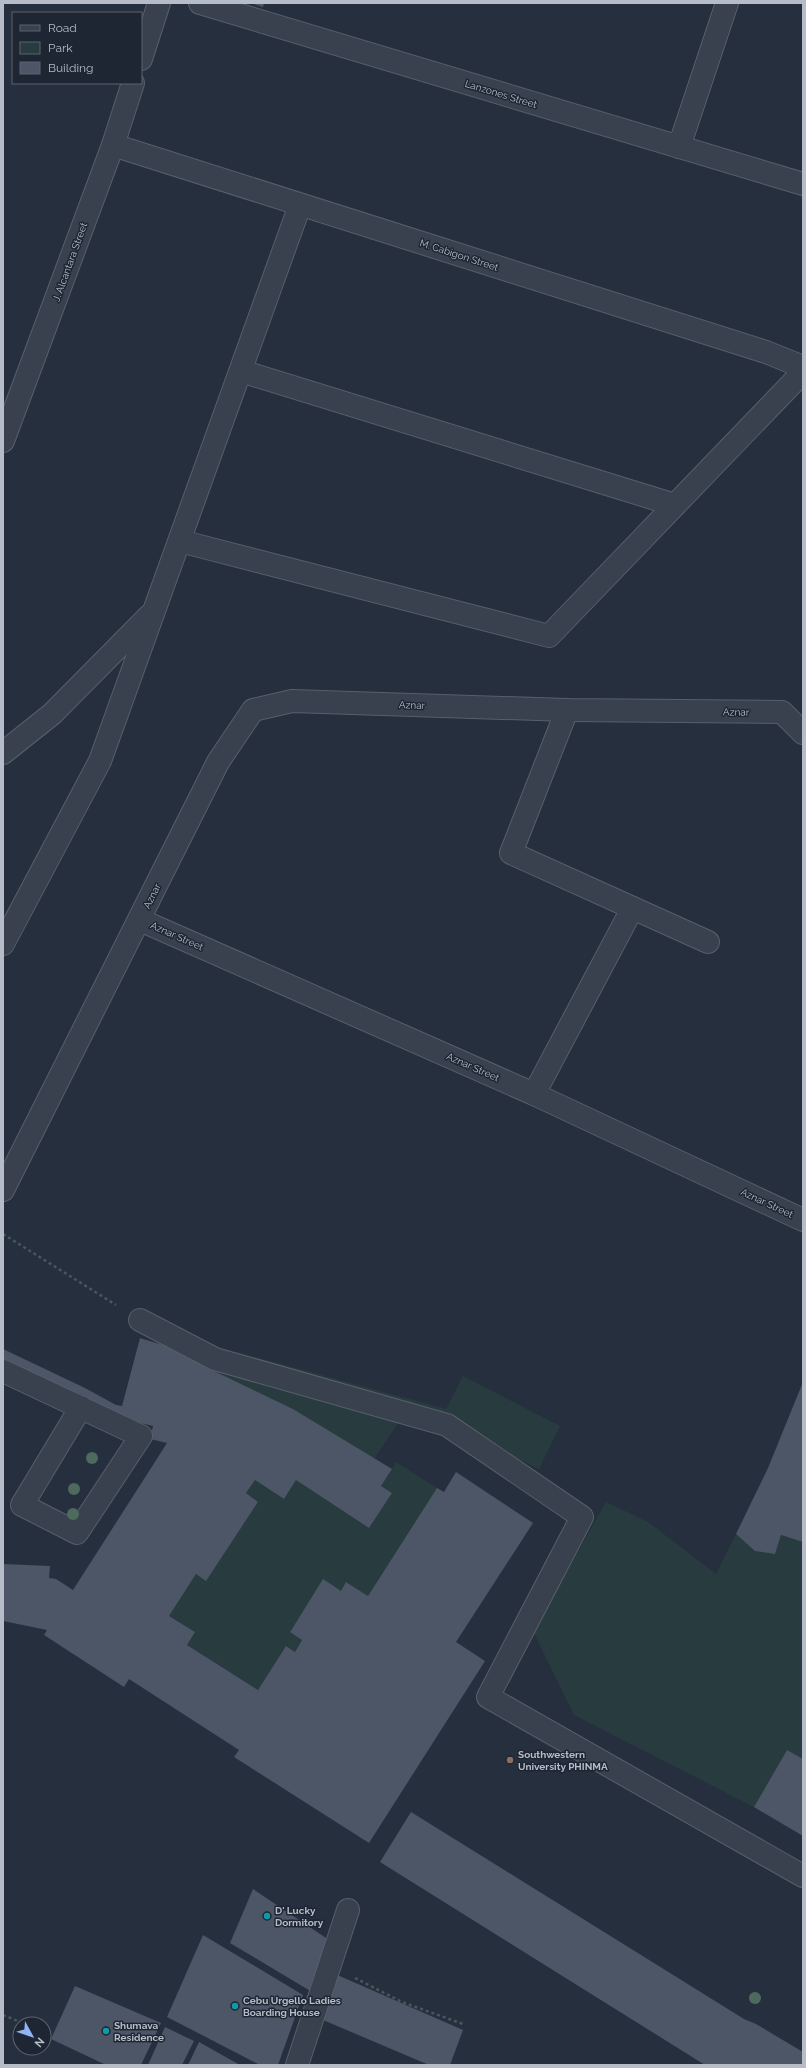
<svg xmlns="http://www.w3.org/2000/svg" width="806" height="2068" font-family="Raleway,sans-serif">
  <style>
    .green { fill: #283c3f }
    .building { fill: #4c5666 }
    .lines { fill: none; stroke-linecap: round; stroke-linejoin: round }
    .minor-casing { stroke: #575f6c; stroke-width: 24 }
    .path { stroke: #46585c; stroke-width: 2.5; stroke-dasharray: 3 3; stroke-linecap: butt }
    .minor { stroke: #39414e; stroke-width: 22 }
    .tree { fill: #4e695e }
    .education-dot { fill: #8d6e63; stroke: #1e2633; stroke-width: 1.5 }
    .culture-dot { fill: #0f9aa8; stroke: #1e2633; stroke-width: 1.5 }
    .labels { text-anchor: middle; dominant-baseline: central; stroke-width: 3; stroke-linejoin: round; paint-order: stroke }
    .street-label { font-size: 10px; fill: #b6bdc9; stroke: #1e2633 }
    .poi-label { font-size: 10px; font-weight: bold; fill: #b6bdc9; stroke: #1e2633; text-anchor: start }
  </style>
  <rect width="100%" height="100%" fill="#262f3e"/>
  <g class="green">
    <path d="M218,1347L446,1409L463,1376L560,1426L539,1469L447,1425L405,1413L374,1459L293,1409L212,1370Z"/>
    <path d="M396,1462L437,1488L368,1596L347,1582L341,1591L323,1580L290,1631L302,1640L295,1652L286,1646L258,1690L187,1645L195,1632L169,1616L196,1574L206,1580L258,1502L246,1493L255,1480L284,1499L296,1480L369,1528L392,1493L381,1486Z"/>
    <path d="M606,1502L648,1522L716,1574L736,1534L775,1553L781,1535L803,1542V1759L787,1750L754,1807L574,1715L533,1631Z"/>
  </g>
  <g class="building">
    <path d="M251,3H264L263,7Z"/>
    <path d="M140,1338L215,1361L212,1370L293,1409L392,1469L381,1486L392,1493L369,1528L296,1480L284,1499L255,1480L246,1493L258,1502L206,1581L196,1574L169,1616L195,1632L187,1645L258,1690L286,1646L295,1652L302,1640L290,1632L323,1579L341,1591L346,1582L368,1596L437,1488L444,1492L456,1472L533,1523L456,1642L485,1661L369,1843L234,1757L239,1750L129,1679L124,1687L44,1635L47,1630L3,1621V1564L50,1566L49,1578L56,1579L73,1590L167,1443L150,1439L153,1426L119,1418L82,1395L3,1363V1349L85,1388L116,1405L122,1406Z"/>
    <path d="M803,1382V1542L781,1535L775,1554L755,1551L736,1534L768,1468Z"/>
    <path d="M787,1750L803,1759V1836L754,1807Z"/>
    <path d="M411,1812L744,2019L756,2024L803,2052V2065H705L380,1862Z"/>
    <path d="M253,1889L332,1942L312,1992L230,1943Z"/>
    <path d="M203,1935L303,1995L278,2065H260L167,2017Z"/>
    <path d="M335,1974L463,2030L450,2065H429L323,2020Z"/>
    <path d="M75,1986L161,2023L141,2065H106L51,2039Z"/>
    <path d="M165,2027L194,2041L182,2065H148Z"/>
    <path d="M199,2042L240,2065H188Z"/>
  </g>
  <g class="lines">
    <g class="minor-casing">
      <g id="minor">
        <path d="M200,3L803,184"/>
        <path d="M141,59L159,3"/>
        <path d="M113,145L766,352L803,367"/>
        <path d="M679,147L727,3"/>
        <path d="M241,371L675,505"/>
        <path d="M3,441L113,145L133,83"/>
        <path d="M180,541L549,636L803,372"/>
        <path d="M567,710L511,853L708,942"/>
        <path d="M3,753L52,714L149,616"/>
        <path d="M140,920L534,1094L803,1220"/>
        <path d="M3,944L100,761L300,205"/>
        <path d="M534,1094L632,909"/>
        <path d="M3,1190L218,762L253,710L292,701L567,710L782,712L803,733"/>
        <path d="M140,1320L215,1359L447,1425L582,1517L488,1697L803,1876"/>
        <path d="M3,1371L141,1436L77,1533L22,1505L81,1407"/>
        <path d="M297,2065L348,1910"/>
      </g>
    </g>
    <g class="path">
      <path d="M3,1234L116,1305"/>
      <path d="M355,1978L402,2002L463,2024"/>
      <path d="M3,2015L25,2024"/>
    </g>
    <use href="#minor" class="minor"/>
  </g>
  <g class="tree">
    <circle cx="92" cy="1458" r="6"/>
    <circle cx="74" cy="1489" r="6"/>
    <circle cx="73" cy="1514" r="6"/>
    <circle cx="755" cy="1998" r="6"/>
  </g>
  <circle class="education-dot" cx="510" cy="1760" r="4"/>
  <g class="culture-dot">
    <circle cx="267" cy="1916" r="4"/>
    <circle cx="235" cy="2006" r="4"/>
    <circle cx="106" cy="2031" r="4"/>
  </g>
  <g class="labels">
    <g class="street-label">
      <text transform="translate(501 94) rotate(17)">Lanzones Street</text>
      <text transform="translate(459 255) rotate(18)">M. Cabigon Street</text>
      <text transform="translate(70 262) rotate(-70)">J. Alcantara Street</text>
      <text transform="translate(412 705) rotate(2)">Aznar</text>
      <text transform="translate(736 712) rotate(1)">Aznar</text>
      <text transform="translate(152 896) rotate(-64)">Aznar</text>
      <text transform="translate(177 936) rotate(24)">Aznar Street</text>
      <text transform="translate(473 1067) rotate(24)">Aznar Street</text>
      <text transform="translate(767 1203) rotate(25)">Aznar Street</text>
    </g>
    <g class="poi-label">
      <text x="518" y="1754">Southwestern<tspan x="518" dy="12">University PHINMA</tspan></text>
      <text x="275" y="1910">D' Lucky<tspan x="275" dy="12">Dormitory</tspan></text>
      <text x="243" y="2000">Cebu Urgello Ladies<tspan x="243" dy="12">Boarding House</tspan></text>
      <text x="114" y="2025">Shumava<tspan x="114" dy="12">Residence</tspan></text>
    </g>
  </g>
  <rect width="806" height="2068" fill="none" stroke="#b6bdc9" stroke-width="8"/>
  <rect x="12" y="12" width="130" height="72" fill="#1e2633" stroke="#5b626f"/>
  <rect x="20" y="25" width="20" height="6" fill="#39414e" stroke="#5b626f"/>
  <text x="48" y="32" font-size="12" fill="#b6bdc9">Road</text>
  <rect x="20" y="42" width="20" height="12" fill="#283c3f" stroke="#5b626f"/>
  <text x="48" y="52" font-size="12" fill="#b6bdc9">Park</text>
  <rect x="20" y="62" width="20" height="12" fill="#4c5666" stroke="#5b626f"/>
  <text x="48" y="72" font-size="12" fill="#b6bdc9">Building</text>
  <g transform="translate(32 2036) rotate(130)"><circle r="19" fill="#1e2633" stroke="#5b626f"/>
  <path d="M0-3L7 15L0 10L-7 15Z" fill="#90b4f3"/>
  <text y="-6" font-size="11" font-weight="bold" text-anchor="middle" fill="#b6bdc9">N</text>
  </g>
</svg>
